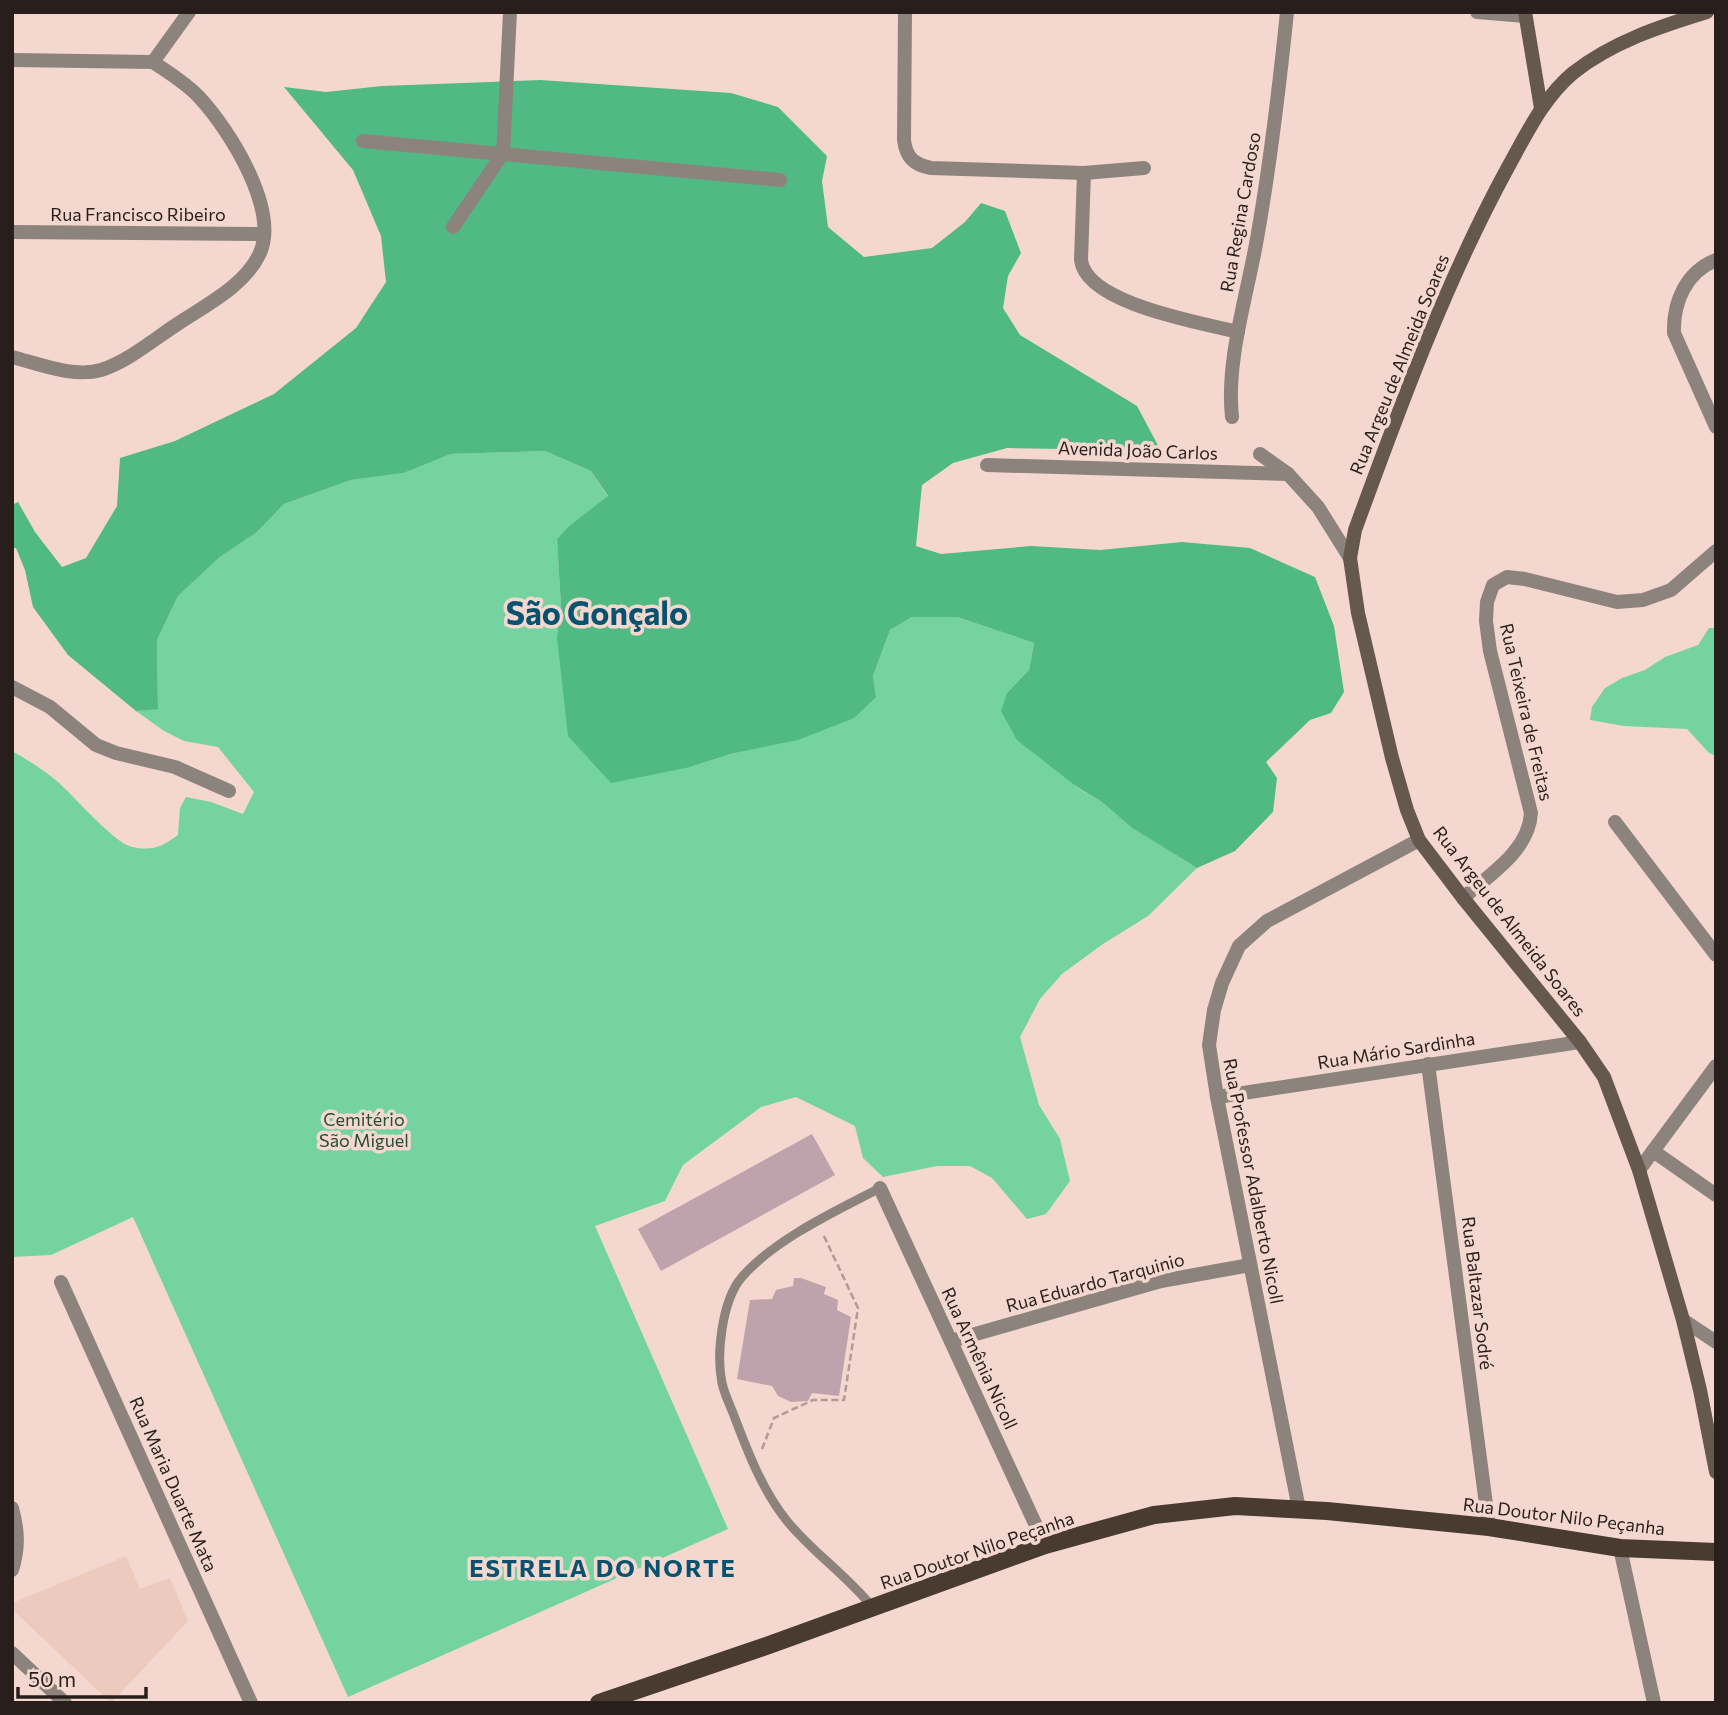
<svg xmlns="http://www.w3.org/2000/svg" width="1728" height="1715" font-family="Commissioner,sans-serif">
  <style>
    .built { fill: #edcabe }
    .green { fill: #74d3a0 }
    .forest { fill: #51b984 }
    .building { fill: #bea3ac }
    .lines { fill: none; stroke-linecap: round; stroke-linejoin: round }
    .path { stroke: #b19b94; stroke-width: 2.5; stroke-dasharray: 7 3.5; stroke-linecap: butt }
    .lane { stroke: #8c847c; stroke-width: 9 }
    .street { stroke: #8c847c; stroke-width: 14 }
    .secondary { stroke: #65594e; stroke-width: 14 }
    .primary { stroke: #493b2f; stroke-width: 18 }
    .labels { text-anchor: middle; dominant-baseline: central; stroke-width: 7; stroke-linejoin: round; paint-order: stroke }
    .street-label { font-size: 18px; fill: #281e1b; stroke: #f4d8cf }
    .park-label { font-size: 18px; fill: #234e37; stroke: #f4d8cf }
    .district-label { font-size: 24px; font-weight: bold; letter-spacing: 2px; fill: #07526e; stroke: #f4d8cf }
    .town-label { font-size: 32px; font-weight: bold; fill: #07526e; stroke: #f4d8cf }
  </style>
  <rect width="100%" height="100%" fill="#f4d8cf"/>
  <path class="built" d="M126,1556L140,1589L170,1578L188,1621L111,1703L12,1609V1603Z"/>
  <g class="green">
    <path d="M545,451L591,471L608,497L569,526L557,539L561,606L557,637L690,767L734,753L876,697L873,676L890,630L912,617H957L1034,643L1029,670L1007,693L1076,787L1102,802L1132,828L1197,868L1148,916L1103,944L1062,974L1040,999L1020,1037L1039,1105L1060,1139L1070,1181L1046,1214L1027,1219L992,1178L970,1166H937L883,1177L863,1158L855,1126L796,1097L761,1107L683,1165L665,1201L595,1226L728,1529L348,1697L133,1217L51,1255L12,1257V751C28,760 44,770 58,782C74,796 114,843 132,847C154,851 161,847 178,835L180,808L186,797L211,802L243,814L254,792L218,747L184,741L164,731L136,711L158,708L157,640L178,596L220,557L257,532L284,504L351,480L404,473L451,454Z"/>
    <path d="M1709,628H1716V756L1709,753L1687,729L1624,726L1590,720L1592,707L1605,688L1622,678L1645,670L1665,657L1698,645Z"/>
  </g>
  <path class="forest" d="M540,80L731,93L778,107L827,156L822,181L828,227L864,257L932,248L965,222L981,203L1005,211L1021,253L1008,276L1003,308L1020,335L1137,406L1161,451L1104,453L1063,449L1007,448L953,463L922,485L916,546L941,554L1031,546L1100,550L1182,542L1250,548L1315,577L1334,626L1344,692L1331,713L1310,720L1266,762L1277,778L1273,812L1235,851L1197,868L1132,828L1102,802L1077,787L1017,740L1001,711L1007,693L1029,670L1034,643L957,617H912L890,630L873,676L876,697L854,718L798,740L734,753L690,767L611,783L568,736L557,637L561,606L557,539L569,526L608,496L591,471L545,451L451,454L404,473L351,480L284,504L257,532L220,557L178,596L157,640L158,709L136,711L68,655L33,607L25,570L16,548H12V505L18,502L35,532L62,567L86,558L117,506L120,458L175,441L274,394L356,328L386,282L381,236L353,170L284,87L326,92L382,86Z"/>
  <g class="building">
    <path d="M812,1134L835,1175L661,1271L638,1229Z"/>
    <path d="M794,1278H801L826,1287L824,1294L838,1300L837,1310L851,1317L839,1396L812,1393L808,1401L791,1402L778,1396L772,1386L737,1379L750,1300L772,1299L776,1290L793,1286Z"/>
  </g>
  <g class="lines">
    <path class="path" d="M762,1449L774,1418L813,1400H844L858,1308L823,1234"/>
    <path class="lane" d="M873,1608C848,1576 813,1553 787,1521C762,1490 747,1450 733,1413C729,1403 724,1393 722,1383C716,1354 722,1300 742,1277C775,1239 836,1211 880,1188"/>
    <g class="street">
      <path d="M905,12L904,140C906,157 914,165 931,168L1084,173L1144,168"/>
      <path d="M1477,12L1525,16"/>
      <path d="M12,60L153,62"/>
      <path d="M153,62L189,12"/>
      <path d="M363,141L780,180"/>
      <path d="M1084,173L1081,260C1086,304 1203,323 1238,332"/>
      <path d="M453,227L503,153L510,12"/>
      <path d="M12,232L264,234"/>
      <path d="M1716,260C1686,272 1673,302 1674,333L1716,427"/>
      <path d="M12,357C39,364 74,378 101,370C129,361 154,339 179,323C206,305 244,286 259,255C281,211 229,129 199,97C186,83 169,73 153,62"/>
      <path d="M1232,417C1226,362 1246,299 1256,244C1270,167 1279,90 1287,12"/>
      <path d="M1260,454L1288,474L1318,507L1350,558"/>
      <path d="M987,465L1288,474"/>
      <path d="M12,687L50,707L96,745L116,753L175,767L229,791"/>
      <path d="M1615,822L1716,955"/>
      <path d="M1463,898C1489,875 1529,851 1531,813L1490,651L1486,621L1487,602L1493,585L1507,577L1525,579L1617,602L1643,600L1671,590L1716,551"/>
      <path d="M1428,1064L1489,1527"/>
      <path d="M1217,1097L1580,1042"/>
      <path d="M1653,1151L1716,1195"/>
      <path d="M1639,1170L1716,1066"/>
      <path d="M880,1188L1045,1545"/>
      <path d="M61,1282L251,1703"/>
      <path d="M1683,1320L1716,1342"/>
      <path d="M951,1341L1161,1281L1250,1265"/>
      <path d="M12,1508C18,1530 19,1548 12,1570"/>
      <path d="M1299,1509L1217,1097L1209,1045L1214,1010L1222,983L1239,946L1267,921L1419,840"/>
      <path d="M1620,1548L1654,1703"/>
      <path d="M12,1653L65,1703"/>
    </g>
    <g class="secondary">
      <path d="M1525,12L1541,108"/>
      <path d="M1707,12C1661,26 1612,42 1573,73C1543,98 1526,135 1507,169C1445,283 1400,407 1355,530L1350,558L1358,613L1392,758L1407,810L1419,840L1463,898L1580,1042L1604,1077L1639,1170L1683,1320L1700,1390L1716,1472"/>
    </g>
    <path class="primary" d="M599,1703L769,1645L1045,1545L1154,1515L1235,1506L1327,1511L1489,1527L1620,1548L1716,1552"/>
  </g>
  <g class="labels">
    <g class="street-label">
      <text transform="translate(1240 212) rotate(-80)">Rua Regina Cardoso</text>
      <text x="138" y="214">Rua Francisco Ribeiro</text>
      <text transform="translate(1399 364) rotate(-68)">Rua Argeu de Almeida Soares</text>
      <text transform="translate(1138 450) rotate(2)">Avenida João Carlos</text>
      <text transform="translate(1527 712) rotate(77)">Rua Teixeira de Freitas</text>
      <text transform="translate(1510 921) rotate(52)">Rua Argeu de Almeida Soares</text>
      <text transform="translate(1396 1050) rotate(-9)">Rua Mário Sardinha</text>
      <text transform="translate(1254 1181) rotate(79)">Rua Professor Adalberto Nicoll</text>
      <text transform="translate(1095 1282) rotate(-15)">Rua Eduardo Tarquinio</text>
      <text transform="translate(1478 1293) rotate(83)">Rua Baltazar Sodré</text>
      <text transform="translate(980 1358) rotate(65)">Rua Armênia Nicoll</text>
      <text transform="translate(174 1484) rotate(66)">Rua Maria Duarte Mata</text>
      <text transform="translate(1564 1516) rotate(7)">Rua Doutor Nilo Peçanha</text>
      <text transform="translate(977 1550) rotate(-19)">Rua Doutor Nilo Peçanha</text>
    </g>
    <g class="park-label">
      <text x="364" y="1119">Cemitério<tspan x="364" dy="21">São Miguel</tspan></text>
    </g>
    <g class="district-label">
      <text x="603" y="1567">ESTRELA DO NORTE</text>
    </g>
    <g class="town-label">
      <text x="597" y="612">São Gonçalo</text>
    </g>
  </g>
  <rect width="1728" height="1715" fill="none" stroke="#281e1b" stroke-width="28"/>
  <path d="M18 1687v10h128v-10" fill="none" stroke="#281e1b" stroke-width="3.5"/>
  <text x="28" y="1687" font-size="21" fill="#281e1b" stroke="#f4d8cf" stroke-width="5" paint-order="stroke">50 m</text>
</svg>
